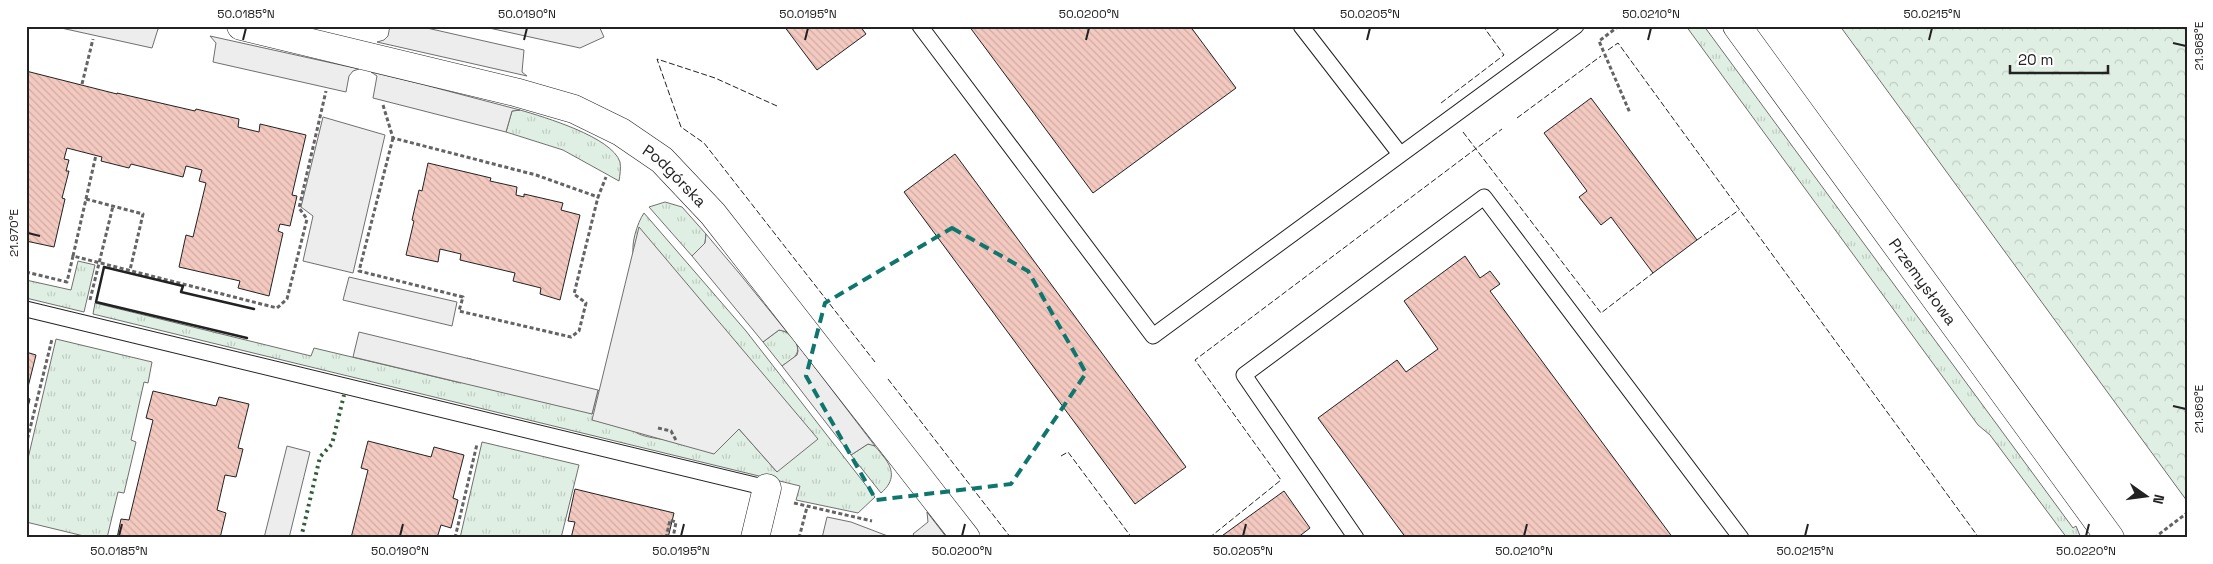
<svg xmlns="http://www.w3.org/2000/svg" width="2213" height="564" font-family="'Space Grotesk',sans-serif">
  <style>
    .grass { fill: url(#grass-tufts); stroke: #6f6f6f }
    .forest { fill: url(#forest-crowns); stroke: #6f6f6f }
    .parking { fill: #ededed; stroke: #6f6f6f }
    .building { fill: url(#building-back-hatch); stroke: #222 }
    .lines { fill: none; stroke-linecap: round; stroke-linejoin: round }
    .lane-casing { stroke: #222; stroke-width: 17 }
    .street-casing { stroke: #222; stroke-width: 29 }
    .secondary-casing { stroke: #222; stroke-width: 29 }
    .path { stroke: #646464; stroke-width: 3; stroke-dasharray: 4 2.5; stroke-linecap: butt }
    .lane { stroke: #fff; stroke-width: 15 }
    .street { stroke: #fff; stroke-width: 28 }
    .secondary { stroke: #fff; stroke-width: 28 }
    .hedge { stroke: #2f5e38; stroke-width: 4; stroke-dasharray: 2.5 4; stroke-linecap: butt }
    .fence { stroke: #222; stroke-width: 1; stroke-dasharray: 6 2.5; stroke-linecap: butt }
    .wall { stroke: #222; stroke-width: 2.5 }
    .marked { fill: none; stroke: #0f766e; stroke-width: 4; stroke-dasharray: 10 6; stroke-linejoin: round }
    .ticks { fill: none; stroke: #222; stroke-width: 2 }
    .labels { text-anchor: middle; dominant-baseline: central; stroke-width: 4; stroke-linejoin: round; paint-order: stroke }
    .street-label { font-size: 16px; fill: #222; stroke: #fff }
    .neatline { fill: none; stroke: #222; stroke-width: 2 }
    .ticks-label { font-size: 12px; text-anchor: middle; fill: #222 }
  </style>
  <defs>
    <pattern id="grass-tufts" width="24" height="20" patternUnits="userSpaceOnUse" patternTransform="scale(1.25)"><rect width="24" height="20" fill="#e0efe3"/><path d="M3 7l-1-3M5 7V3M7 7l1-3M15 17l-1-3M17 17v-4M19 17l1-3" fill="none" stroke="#c0cdc2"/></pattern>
    <pattern id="forest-crowns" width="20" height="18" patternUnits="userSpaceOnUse" patternTransform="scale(1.25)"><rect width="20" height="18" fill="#e0efe3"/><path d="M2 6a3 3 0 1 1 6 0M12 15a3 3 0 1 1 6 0" fill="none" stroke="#c0cdc2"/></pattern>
    <pattern id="building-back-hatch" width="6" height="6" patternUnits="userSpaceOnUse" patternTransform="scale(1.25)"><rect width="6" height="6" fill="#f3c9c0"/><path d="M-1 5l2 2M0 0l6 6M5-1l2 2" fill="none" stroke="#d0aca5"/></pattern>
  </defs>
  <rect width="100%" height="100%" fill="#fff"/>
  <g class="grass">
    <path d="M1686,26H1704L2073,528L2076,526L2081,538H2067L1990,435L1978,425Z"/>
    <path d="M520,110C544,117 612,137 620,162C621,168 620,175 619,181L563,150L506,132L512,111Z"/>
    <path d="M665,202L682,207L706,234L705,243L692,256L649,207Z"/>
    <path d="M644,213L746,331L875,497L858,513L796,500L800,486L93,314L95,303L311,356L314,348L461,383L467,358L478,361L592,414L598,390C614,401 624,424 637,433C647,440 707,444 722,446L739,429L777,472L634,258C630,246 637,223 644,213Z"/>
    <path d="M78,261L95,265L84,312L26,298V280L71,290Z"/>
    <path d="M779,330C787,330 801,343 797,353C795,358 786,363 782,366L763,342Z"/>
    <path d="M56,339L152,362L148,383L144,382L131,440L136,442L124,493L118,492L107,538H92L26,522V467Z"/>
    <path d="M482,442L579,465L561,538H460Z"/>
    <path d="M868,444C875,444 878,450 883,456C894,469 895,481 881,493L851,455Z"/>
  </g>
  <path class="forest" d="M1840,26H2187V501Z"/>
  <g class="parking">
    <path d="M52,26H164L158,29L152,48Z"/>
    <path d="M390,26H418L524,50L522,72L527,76L377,42L384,40L388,36Z"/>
    <path d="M480,26H599L604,37L580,48Z"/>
    <path d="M210,36L228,40L359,69L353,71L349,76L346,92L213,62L216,43Z"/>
    <path d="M371,72L425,85L520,110L512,111L506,132L373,98L377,76Z"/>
    <path d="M323,117L385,135L353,273L303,261L313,216L301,207Z"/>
    <path d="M639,227L818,439L777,472L739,429L714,454L592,420Z"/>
    <path d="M706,234L739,273L787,332L779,330L763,342L692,256L705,243Z"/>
    <path d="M349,277L457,302L452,326L343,300Z"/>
    <path d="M359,332L598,390L592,414L353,357Z"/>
    <path d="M797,344L875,446L868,444L851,455L782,366L797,355L798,351Z"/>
    <path d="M287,446L310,452L289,538H264Z"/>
    <path d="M927,512L947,538H916L913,534L928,522Z"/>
    <path d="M827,517L851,522L893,538H822Z"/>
  </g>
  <g class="building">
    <path d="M784,26H860L866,34L817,70Z"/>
    <path d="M969,26H1190L1236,88L1093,193Z"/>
    <path d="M26,71L117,94V93L195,111L196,109L239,119L238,127L259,132L260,124L306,135L292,195L297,196L290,226L280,224L278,231L283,233L269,296L238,288L240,281L179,267L186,235L193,237L206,183L199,181L202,170L186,166L183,177L131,164L129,168L101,161L102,157L67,148L64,159L69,160L66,171H69L62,198L65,199L54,247L26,241Z"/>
    <path d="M1591,98L1697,240L1653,273L1611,217L1601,225L1579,197L1587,191L1544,133Z"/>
    <path d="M955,154L1186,467L1135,504L904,192Z"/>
    <path d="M428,163L491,178L490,181L517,187L516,195L524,197V194L563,203L561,210L580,215L560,300L540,294L541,288L513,281L515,273L460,260L461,254L440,249L438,262L406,255L414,221L412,220L419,190L422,191Z"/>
    <path d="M1465,256L1480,278L1490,271L1500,284L1490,291L1673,538H1406L1318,418L1397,360L1406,372L1438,349L1404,301Z"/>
    <path d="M26,352L36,355L26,395Z"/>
    <path d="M153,391L216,406L219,397L249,404L238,448L243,449L236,477L225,475L217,510L226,513L220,538H117L121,519L129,520L153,420L146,418Z"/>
    <path d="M26,398L30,399L26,415Z"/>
    <path d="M368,441L431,457L434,447L464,455L453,498L458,500L451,528L441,525L437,538H351L368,470L361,468Z"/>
    <path d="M575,489L674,513L668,538H571L575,522L568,521Z"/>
    <path d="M1284,491L1310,528L1297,538H1219Z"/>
  </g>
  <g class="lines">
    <g class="lane-casing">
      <g id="lane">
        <path d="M920,26L1153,336L1576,26"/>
        <path d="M1301,26L1400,154"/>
        <path d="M26,309L767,488"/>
        <path d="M1356,538L1244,375L1484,197L1741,538"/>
      </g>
    </g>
    <g class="street-casing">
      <g id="street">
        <path id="s1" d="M241,26L515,92L574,109L621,132L662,160L713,214L966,538"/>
        <path d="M755,538L767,488"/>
      </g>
    </g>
    <g class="secondary-casing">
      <g id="secondary">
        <path id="s2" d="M1737,26L2110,538"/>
      </g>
    </g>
    <g class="path">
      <path d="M1619,26L1599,41L1630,113"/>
      <path d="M82,84L93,39"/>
      <path d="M383,105L393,138L536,175L598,197L606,177"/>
      <path d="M393,138L359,271L463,297L459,311L571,337L579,331L586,303L574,294L598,197"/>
      <path d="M86,199L143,214L130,270"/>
      <path d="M73,256L96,155"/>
      <path d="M26,272L67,282L73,256L277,308L287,299L307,219L299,208L326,91"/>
      <path d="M90,300L113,206"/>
      <path d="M658,428L671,431L677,442"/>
      <path d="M26,445L52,339"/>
      <path d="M794,503L872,521"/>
      <path d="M455,538L477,444"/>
      <path d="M666,538L670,520L676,522L673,538"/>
      <path d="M799,538L807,507"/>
      <path d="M2154,538L2187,513"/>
    </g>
    <use href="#lane" class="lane"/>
    <use href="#street" class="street"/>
    <use href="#secondary" class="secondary"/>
    <path class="hedge" d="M301,538L320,457L332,444L344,395"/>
    <g class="fence">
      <path d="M1608,50L1618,43L1979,538"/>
      <path d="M1441,103L1504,55L1483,26"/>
      <path d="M777,106L715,78L657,59L681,127L704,143L875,362"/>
      <path d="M1517,118L1601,56"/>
      <path d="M1463,132L1601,313L1653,273"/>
      <path d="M1697,240L1739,210"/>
      <path d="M888,379L1011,538"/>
      <path d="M1061,456L1068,452L1132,538"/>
      <path d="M1209,538L1281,480L1195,360L1502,129"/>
    </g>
    <path class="wall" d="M247,338L96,302L104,267L183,286L181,292L254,309"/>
  </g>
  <path class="marked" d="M952,228L1028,271L1086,373L1011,484L876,500L806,376L825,303Z"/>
  <path class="ticks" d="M243,40L246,28M524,40L527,28M805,40L808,28M1086,40L1089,28M1367,40L1370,28M1648,40L1651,28M1929,40L1932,28M2173,43L2186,46M28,233L40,236M2173,406L2186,409M119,536L122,524M400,536L403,524M681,536L684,524M962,536L965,524M1243,536L1246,524M1524,536L1527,524M1805,536L1808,524M2086,536L2089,524"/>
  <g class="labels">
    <g class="street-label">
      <text stroke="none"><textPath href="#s1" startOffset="465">Podgórska</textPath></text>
      <text stroke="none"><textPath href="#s2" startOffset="316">Przemysłowa</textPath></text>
    </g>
  </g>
  <rect width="2213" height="564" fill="none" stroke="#ffffff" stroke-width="55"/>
  <g transform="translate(2146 496) rotate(104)" stroke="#ffffff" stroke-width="4" paint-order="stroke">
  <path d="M0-4L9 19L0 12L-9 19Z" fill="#222222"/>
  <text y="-8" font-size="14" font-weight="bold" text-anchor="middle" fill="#222222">N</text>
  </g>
  <path d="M2010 65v8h98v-8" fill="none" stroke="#222222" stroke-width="2.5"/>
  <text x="2018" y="65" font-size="15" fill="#222222" stroke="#ffffff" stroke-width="4" paint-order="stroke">20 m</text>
  <rect x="28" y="28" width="2158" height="508" class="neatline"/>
  <g class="ticks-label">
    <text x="246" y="18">50.0185°N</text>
    <text x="527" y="18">50.0190°N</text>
    <text x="808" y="18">50.0195°N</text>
    <text x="1089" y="18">50.0200°N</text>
    <text x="1370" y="18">50.0205°N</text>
    <text x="1651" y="18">50.0210°N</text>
    <text x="1932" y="18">50.0215°N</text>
    <text transform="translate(2199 46) rotate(-90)" y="4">21.968°E</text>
    <text transform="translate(14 233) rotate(-90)" y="4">21.970°E</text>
    <text transform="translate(2199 409) rotate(-90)" y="4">21.969°E</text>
    <text x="119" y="555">50.0185°N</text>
    <text x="400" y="555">50.0190°N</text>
    <text x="681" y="555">50.0195°N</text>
    <text x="962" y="555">50.0200°N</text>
    <text x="1243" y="555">50.0205°N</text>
    <text x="1524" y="555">50.0210°N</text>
    <text x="1805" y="555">50.0215°N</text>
    <text x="2086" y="555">50.0220°N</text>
  </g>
</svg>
